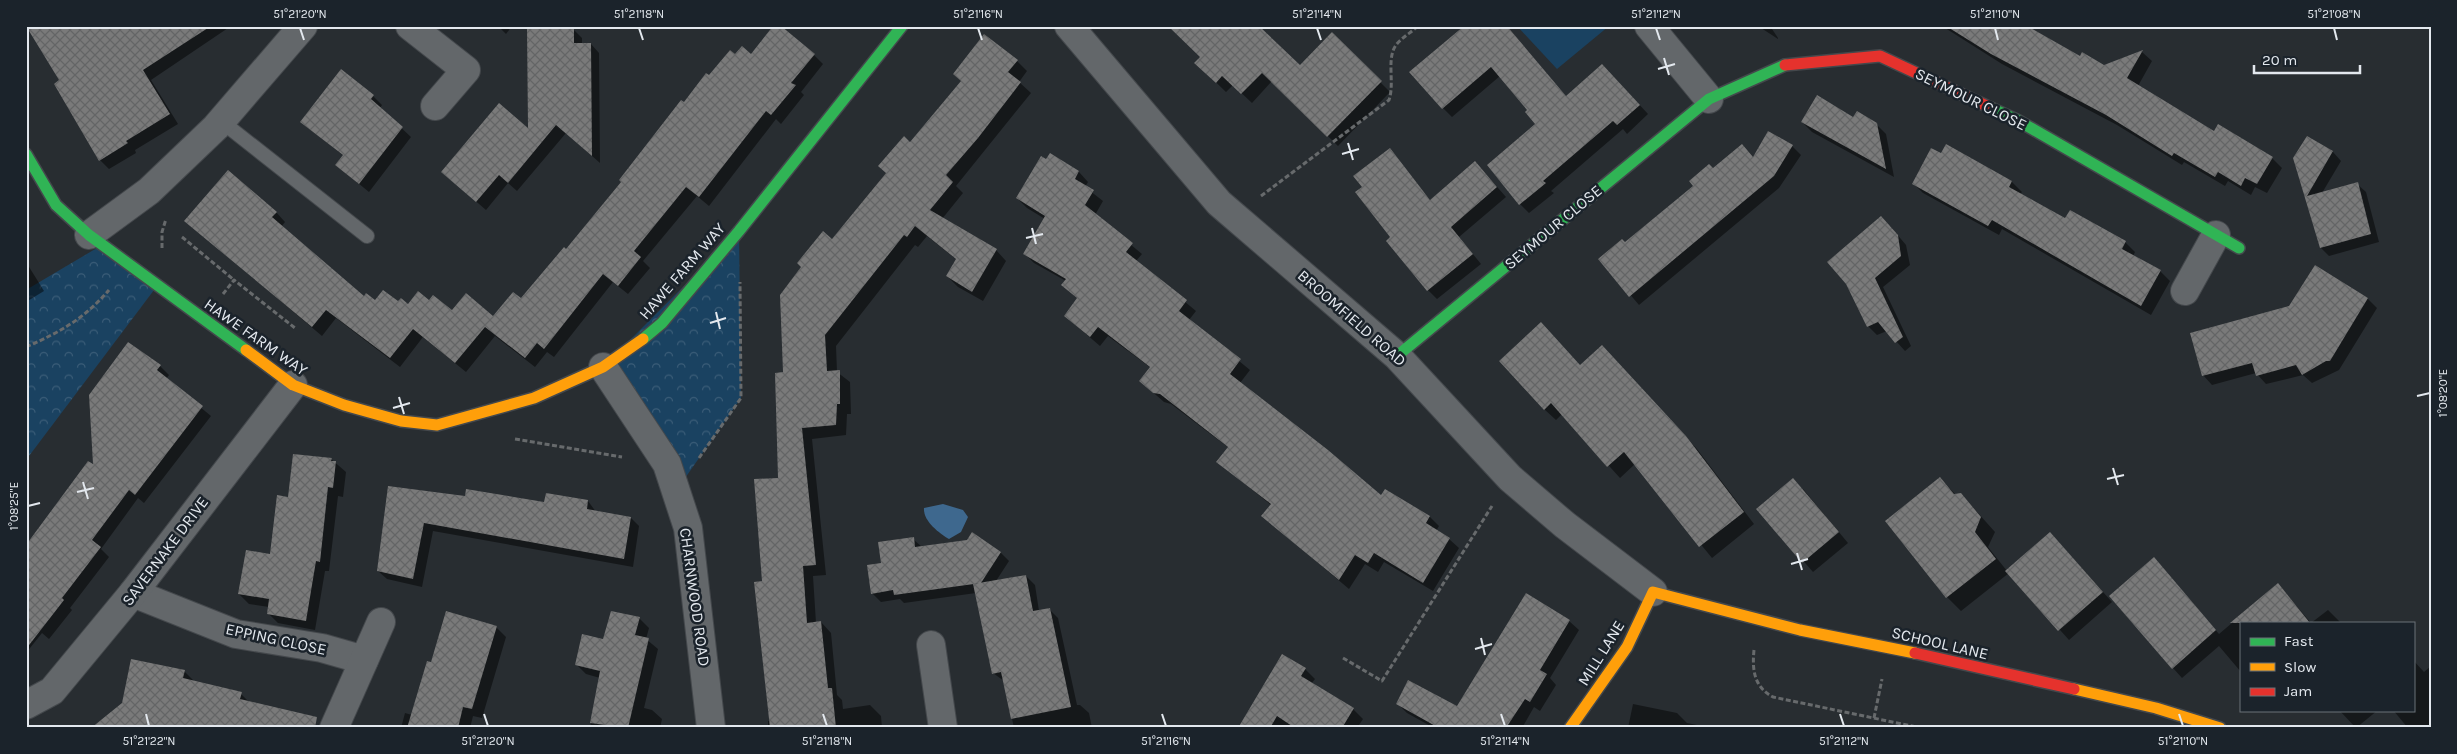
<svg xmlns="http://www.w3.org/2000/svg" width="2457" height="754" font-family="Karla,sans-serif">
  <style>
    .grass { fill: #1a4261 }
    .park { fill: url(#park-crowns) }
    .water { fill: #3e688e }
    .shadow { fill: #0007 }
    .building { fill: url(#building-cross-hatch) }
    .lines { fill: none; stroke-linecap: round; stroke-linejoin: round }
    .lane-casing { stroke: #44484c; stroke-width: 16 }
    .street-casing { stroke: #44484c; stroke-width: 30 }
    .fast-casing { stroke: #44484c; stroke-width: 14 }
    .slow-casing { stroke: #44484c; stroke-width: 14 }
    .jam-casing { stroke: #44484c; stroke-width: 14 }
    .path { stroke: #676a6c; stroke-width: 3; stroke-dasharray: 5 2.5; stroke-linecap: butt }
    .lane { stroke: #63676a; stroke-width: 14 }
    .street { stroke: #63676a; stroke-width: 28 }
    .fast { stroke: #30b455; stroke-width: 11 }
    .slow { stroke: #ff9f0a; stroke-width: 11 }
    .jam { stroke: #e5322d; stroke-width: 11 }
    .ticks { fill: none; stroke: #e3e8ee; stroke-width: 2 }
    .labels { text-anchor: middle; dominant-baseline: central; stroke-width: 5; stroke-linejoin: round; paint-order: stroke }
    .street-label { font-size: 16px; fill: #e3e8ee; stroke: #1b232b }
    .neatline { fill: none; stroke: #e3e8ee; stroke-width: 2 }
    .ticks-label { font-size: 12px; text-anchor: middle; fill: #e3e8ee }
  </style>
  <defs>
    <pattern id="park-crowns" width="20" height="18" patternUnits="userSpaceOnUse" patternTransform="scale(1.25)"><rect width="20" height="18" fill="#1a4261"/><path d="M2 6a3 3 0 1 1 6 0M12 15a3 3 0 1 1 6 0" fill="none" stroke="#3b5d78"/></pattern>
    <pattern id="building-cross-hatch" width="8" height="8" patternUnits="userSpaceOnUse" patternTransform="scale(1.25)"><rect width="8" height="8" fill="#7a7a7a"/><path d="M0 0l8 8M0 8l8-8" fill="none" stroke="#646566"/></pattern>
  </defs>
  <rect width="100%" height="100%" fill="#282d31"/>
  <path class="grass" d="M1517,26H1609L1557,69Z"/>
  <g class="park">
    <path d="M739,231L741,398L676,491L603,367Z"/>
    <path d="M102,245L157,286L26,460V290Z"/>
  </g>
  <path class="water" d="M943,504L963,510L968,517L961,532L949,539C939,533 923,521 924,508Z"/>
  <g class="shadow">
    <path d="M28,26H231L151,80L178,124L135,150L136,153L109,169L100,160L61,81Z"/>
    <path d="M498,26H512L506,34Z"/>
    <path d="M528,26L573,29L582,38V44H591L599,53L600,163L566,133L517,191L508,183L486,210L442,172L529,131Z"/>
    <path d="M1466,26H1507L1566,97L1611,74L1648,114L1627,134L1623,129L1551,191L1554,193L1529,213L1520,204L1537,124L1529,110L1500,76L1452,117L1443,108Z"/>
    <path d="M1758,26H1770L1778,38V39Z"/>
    <path d="M1942,26H2027L2080,57L2104,66L2142,52L2152,61L2138,86L2214,132L2272,158L2282,168L2267,193L2255,187L2251,195L2228,181L2225,186L2184,162L2182,165L2117,125L2002,64Z"/>
    <path d="M1332,34L1390,92L1338,146L1272,81L1252,103L1233,85L1226,92L1196,63L1300,67Z"/>
    <path d="M814,55L823,64L801,92L804,95L781,124L776,119L709,206L697,196L643,261L650,268L628,294L613,282L554,357L547,352L535,367L495,336L466,372L423,337L400,367L336,318L322,336L186,221L276,212L285,222L281,227L364,297L375,302L409,305L429,302L453,312L493,317L521,300L566,251L684,103L709,77L735,56Z"/>
    <path d="M1017,61L1027,71L1019,82L1031,93L956,186L963,193L942,219L996,250L1006,261L983,301L958,287L947,276L957,260L927,236L918,247L915,245L836,346L837,372L850,382L851,414H847L846,435L812,439L826,575L813,576L816,623L821,622L831,633L837,695L842,700L843,709L870,705L881,716L882,728H768V721H771L784,373L832,240L910,143Z"/>
    <path d="M373,96L382,105L380,108L411,137L369,192L336,165L344,156L301,122Z"/>
    <path d="M1854,119L1876,124L1886,134L1894,177L1812,132L1802,122Z"/>
    <path d="M2307,137L2333,152L2341,161L2322,193L2357,184L2366,192L2379,242L2329,256L2321,248L2295,159Z"/>
    <path d="M1792,146L1801,155L1779,188L1639,305L1600,259L1625,244L1713,170Z"/>
    <path d="M1946,146L2012,182L2022,192L2020,194L2066,220L2125,242L2135,252L2133,256L2160,271L2170,281L2151,315L2002,229L1999,235L1923,193L1913,183L1941,155Z"/>
    <path d="M1390,150L1431,201L1484,172L1506,197L1459,237L1481,264L1437,299L1428,290L1392,238L1364,187Z"/>
    <path d="M1050,155L1079,172L1088,182L1085,187L1103,201L1095,215L1142,254L1136,261L1196,311L1189,320L1250,370L1240,383L1382,497L1430,517L1439,526L1436,531L1449,539L1459,548L1433,591L1384,562L1378,572L1365,564L1349,589L1263,516L1271,505L1218,462L1229,448L1171,404L1164,402L1140,381L1151,368L1108,336L1100,346L1065,316L1078,299L1063,285L1066,281L1034,263L1025,254L1045,219L1027,208L1017,198Z"/>
    <path d="M1890,226L1906,245L1910,265L1883,287L1911,346L1905,351L1887,331L1877,335L1868,326L1847,283Z"/>
    <path d="M26,262L44,291L26,302Z"/>
    <path d="M2315,267L2368,299L2377,308L2339,370L2312,383L2303,375L2266,384L2256,373L2212,385L2203,375L2290,307Z"/>
    <path d="M1613,358L1697,449L1754,524L1712,558L1635,464L1620,478L1562,414L1556,420L1544,409L1581,366Z"/>
    <path d="M160,366L169,375L166,379L211,416L144,503L138,498L101,549L109,557L70,608L72,610L49,639L42,633L26,653V541L29,543L95,466L91,395Z"/>
    <path d="M331,459L346,472L343,497L338,496L329,571H325L315,630L278,623L268,613L269,607L249,604L239,594L271,556L289,498Z"/>
    <path d="M1940,478L1956,495L1961,494L1995,532L1988,547L2007,571L2059,543L2112,602L2069,640L2009,573L1961,611L1947,597L1886,522Z"/>
    <path d="M389,487L466,497L545,504L547,494L588,501L596,512L631,518L639,526L633,567L433,531L422,587L387,579L378,571Z"/>
    <path d="M1803,489L1848,543L1813,572L1758,509Z"/>
    <path d="M972,534L1001,553L1009,561L996,581L1026,576L1035,585L1039,611L1049,609L1058,618L1077,705H1080L1089,713L1092,728H1014L1004,681L993,673L976,593L904,603L900,599L881,602L872,593L882,564L913,539L922,547L968,541Z"/>
    <path d="M2163,569L2219,634L2278,584L2311,623H2241V672L2219,646L2182,678L2173,668Z"/>
    <path d="M2328,610L2341,623H2311Z"/>
    <path d="M639,618L649,628L646,639L658,649L644,708L652,710L662,719L660,728H590L600,678L586,674L577,665L604,641Z"/>
    <path d="M1569,621L1579,630L1550,678L1556,685L1540,711L1534,707L1522,728H1434L1407,713L1397,703L1458,708Z"/>
    <path d="M496,627L506,637L482,718L473,716L470,728H401L405,713L412,715Z"/>
    <path d="M2413,660L2424,672L2431,666V728H2408L2393,710H2413Z"/>
    <path d="M1305,669L1315,679L1311,684L1353,709L1363,719L1357,728H1291L1287,725L1285,728H1249Z"/>
    <path d="M184,671L194,681L241,694L249,702L128,728Z"/>
    <path d="M1633,704L1677,713L1687,723L1712,728H1628Z"/>
    <path d="M2339,710H2378L2356,728Z"/>
  </g>
  <g class="building">
    <path d="M26,26H211L143,70L170,114L126,141L128,143L99,161L54,84L59,80Z"/>
    <path d="M773,26H781L815,54L791,83L796,85L771,115L766,111L699,197L686,187L634,251L641,257L618,286L603,274L544,349L537,343L525,358L485,327L455,363L413,329L390,358L326,310L312,327L184,221L228,170L277,212L272,217L364,296L366,293L375,300L383,290L398,301L401,298L408,304L418,291L429,300L433,295L452,310L466,293L493,316L513,292L521,298L564,247L566,249L621,182L619,180L681,100L684,102L706,73L709,75L730,50L735,54L742,46L751,54Z"/>
    <path d="M1168,26H1259L1300,65L1332,32L1382,81L1327,137L1262,73L1241,94L1222,76L1216,83L1194,63L1200,57Z"/>
    <path d="M1464,26H1507L1566,96L1602,64L1640,105L1617,125L1613,121L1543,181L1546,183L1519,205L1487,165L1535,124L1525,112L1527,110L1491,67L1442,109L1409,72Z"/>
    <path d="M1946,26H2027L2080,56L2082,52L2104,65L2143,50L2127,78L2214,131L2218,124L2273,157L2257,184L2245,178L2241,186L2218,172L2215,177L2174,153L2172,156L2106,115L1991,54Z"/>
    <path d="M527,28H574V43H591L592,156L556,125L508,183L499,175L476,202L441,172L499,103L528,128Z"/>
    <path d="M984,34L1018,60L1008,72L1021,82L978,138L946,175L953,182L930,210L997,249L972,292L946,276L956,259L915,226L907,237L904,235L825,335L827,371L840,370V404H837L836,425L802,428L816,565L803,566L807,623L821,621L828,688H832L836,728H770L754,582L762,581L754,479L778,478L775,373L783,372L780,295L801,267L797,263L823,231L832,239L886,173L878,166L904,136L910,142L961,81L953,74Z"/>
    <path d="M341,69L374,95L371,99L403,127L359,184L335,165L343,155L300,122Z"/>
    <path d="M1817,95L1853,117L1857,111L1877,123L1886,169L1801,122Z"/>
    <path d="M1768,131L1793,145L1774,176L1629,297L1598,259L1622,239L1625,242L1693,186L1689,181L1709,164L1713,168L1742,144L1753,157Z"/>
    <path d="M2307,136L2333,151L2307,196L2358,182L2371,234L2320,248L2293,158Z"/>
    <path d="M1946,144L2012,181L2009,187L2065,218L2070,210L2126,241L2122,249L2161,270L2141,306L1992,220L1988,226L1912,184L1931,148L1941,153Z"/>
    <path d="M1390,148L1430,200L1475,161L1497,187L1451,227L1473,254L1427,291L1386,241L1390,237L1355,192L1362,187L1353,176Z"/>
    <path d="M1050,153L1079,171L1075,179L1094,190L1085,205L1133,243L1126,252L1187,300L1179,311L1241,359L1230,374L1328,450L1381,495L1385,489L1430,516L1426,523L1450,538L1423,583L1374,553L1368,563L1355,555L1339,580L1261,516L1271,504L1216,462L1228,447L1160,394L1153,393L1139,381L1150,367L1098,327L1090,337L1064,316L1077,298L1061,285L1066,279L1023,254L1045,216L1016,198L1041,156L1046,159Z"/>
    <path d="M1881,216L1898,235L1901,256L1875,278L1903,337L1895,343L1878,322L1867,327L1846,284L1827,262Z"/>
    <path d="M2315,265L2368,298L2330,361H2326L2302,375L2296,365L2256,376L2252,363L2202,376L2190,333L2289,306Z"/>
    <path d="M1541,322L1580,365L1602,345L1686,436L1744,512L1699,547L1624,452L1607,467L1551,403L1544,410L1499,361Z"/>
    <path d="M128,342L161,365L157,370L203,406L135,495L129,490L92,540L101,547L62,598L64,600L26,649V545L88,461L93,464L89,395Z"/>
    <path d="M293,454L332,458L331,461H336L333,488L328,487L320,562L316,561L306,621L267,614L269,599L238,594L246,550L270,554L277,495L288,497Z"/>
    <path d="M1940,477L1954,494L1961,493L1981,517L1975,532L1996,559L1946,598L1885,521Z"/>
    <path d="M1793,478L1839,532L1802,563L1756,509Z"/>
    <path d="M388,486L465,496L466,489L544,502L546,493L588,500L587,509L631,517L624,559L424,523L413,579L377,571Z"/>
    <path d="M972,532L1001,552L981,583L894,595L893,590L871,594L867,565L881,563L878,542L914,537L915,547L967,540Z"/>
    <path d="M2050,532L2103,592L2058,631L2005,571Z"/>
    <path d="M2154,557L2216,630L2172,669L2109,596Z"/>
    <path d="M1026,575L1033,611L1050,608L1071,707L1011,719L1001,672L992,674L973,584Z"/>
    <path d="M2278,583L2310,623H2230Z"/>
    <path d="M1526,593L1570,620L1540,670L1547,674L1530,702L1525,699L1506,728H1439L1396,704L1408,680L1457,706Z"/>
    <path d="M446,611L497,626L472,709L463,707L458,728H407L427,661L431,662Z"/>
    <path d="M611,611L640,617L635,635L649,638L628,728L590,723L600,671L575,665L582,634L603,639Z"/>
    <path d="M1282,654L1306,668L1301,676L1354,708L1342,728H1295L1277,716L1270,728H1238Z"/>
    <path d="M131,659L185,670L183,678L242,692L240,699L317,717L315,728H91L122,703Z"/>
  </g>
  <g class="lines">
    <g class="lane-casing">
      <path id="lane" d="M221,121L367,236"/>
    </g>
    <g class="street-casing">
      <g id="street">
        <path d="M410,26L466,70L435,106"/>
        <path d="M1069,26L1219,203L1397,356L1510,478L1565,525L1653,592"/>
        <path d="M1649,26L1709,99"/>
        <path d="M89,235L149,191L216,127L303,26"/>
        <path d="M2185,291L2216,235"/>
        <path d="M603,367L667,464L688,528L711,728"/>
        <path d="M133,593L236,634L322,648L364,660"/>
        <path d="M931,645L943,728"/>
        <path d="M26,705L52,691L133,593L293,385"/>
        <path d="M334,728L381,622"/>
      </g>
    </g>
    <g class="fast-casing">
      <g id="fast">
        <path d="M1991,108L2017,120L2239,248"/>
        <path d="M26,154L56,205L89,235L246,350"/>
        <path d="M643,339L662,323L739,231L902,26"/>
        <path d="M1397,356L1709,99L1785,65"/>
      </g>
    </g>
    <g class="slow-casing">
      <g id="slow">
        <path d="M246,350L293,385L344,405L401,421L437,425L534,398L603,367L643,339"/>
        <path d="M2074,689L2156,708L2220,728"/>
        <path d="M1570,728L1627,647L1653,592L1800,630L1915,653"/>
      </g>
    </g>
    <g class="jam-casing">
      <g id="jam">
        <path d="M1785,65L1880,56L1991,108"/>
        <path d="M1915,653L2074,689"/>
      </g>
    </g>
    <g class="path">
      <path d="M1261,196L1389,100C1395,83 1386,59 1396,45C1401,38 1412,32 1418,26"/>
      <path d="M182,237L234,280"/>
      <path d="M162,248V232L166,219"/>
      <path d="M223,294L234,280L295,328"/>
      <path d="M26,347C60,332 84,319 109,290"/>
      <path d="M515,439L622,457"/>
      <path d="M699,458L741,398L740,282"/>
      <path d="M1754,650C1752,670 1754,687 1773,697L1921,728"/>
      <path d="M1343,658L1382,681L1492,506"/>
      <path d="M1874,718L1882,679"/>
    </g>
    <use href="#lane" class="lane"/>
    <use href="#street" class="street"/>
    <use href="#fast" class="fast"/>
    <use href="#slow" class="slow"/>
    <use href="#jam" class="jam"/>
  </g>
  <path class="ticks" d="M300,28L304,40M639,28L643,40M978,28L982,40M1317,28L1321,40M1656,28L1660,40M1995,28L1998,40M2334,28L2337,40M1664,58L1669,75M1658,69L1675,64M1348,143L1353,160M1342,154L1359,149M1032,228L1036,244M1026,238L1043,234M716,312L720,329M710,323L726,318M2417,396L2430,393M399,397L404,414M393,408L410,403M2113,468L2118,485M2107,479L2124,475M83,482L88,499M77,492L94,488M28,506L40,503M1797,553L1802,570M1791,564L1808,559M1481,638L1485,655M1475,649L1492,644M146,714L149,726M484,714L488,726M823,714L827,726M1162,714L1166,726M1501,714L1505,726M1840,714L1844,726M2179,714L2183,726"/>
  <g class="labels">
    <g class="street-label">
      <text transform="translate(1971 99) rotate(26)">SEYMOUR CLOSE</text>
      <text transform="translate(1553 227) rotate(-40)">SEYMOUR CLOSE</text>
      <text transform="translate(682 271) rotate(-49)">HAWE FARM WAY</text>
      <text transform="translate(1352 318) rotate(41)">BROOMFIELD ROAD</text>
      <text transform="translate(256 337) rotate(35)">HAWE FARM WAY</text>
      <text transform="translate(165 551) rotate(-53)">SAVERNAKE DRIVE</text>
      <text transform="translate(695 597) rotate(82)">CHARNWOOD ROAD</text>
      <text transform="translate(276 639) rotate(12)">EPPING CLOSE</text>
      <text transform="translate(1940 643) rotate(13)">SCHOOL LANE</text>
      <text transform="translate(1601 653) rotate(-58)">MILL LANE</text>
    </g>
  </g>
  <rect width="2457" height="754" fill="none" stroke="#1b232b" stroke-width="55"/>
  <rect x="2240" y="622" width="175" height="90" fill="#1b232b" stroke="#6b7279"/>
  <rect x="2250" y="638" width="25" height="8" fill="#30b455" stroke="#6b7279"/>
  <text x="2284" y="646" font-size="15" fill="#e3e8ee">Fast</text>
  <rect x="2250" y="663" width="25" height="8" fill="#ff9f0a" stroke="#6b7279"/>
  <text x="2284" y="672" font-size="15" fill="#e3e8ee">Slow</text>
  <rect x="2250" y="688" width="25" height="8" fill="#e5322d" stroke="#6b7279"/>
  <text x="2284" y="696" font-size="15" fill="#e3e8ee">Jam</text>
  <path d="M2254 65v8h106v-8" fill="none" stroke="#e3e8ee" stroke-width="2.5"/>
  <text x="2262" y="65" font-size="15" fill="#e3e8ee" stroke="#1b232b" stroke-width="4" paint-order="stroke">20 m</text>
  <rect x="28" y="28" width="2402" height="698" class="neatline"/>
  <g class="ticks-label">
    <text x="300" y="18">51°21'20"N</text>
    <text x="639" y="18">51°21'18"N</text>
    <text x="978" y="18">51°21'16"N</text>
    <text x="1317" y="18">51°21'14"N</text>
    <text x="1656" y="18">51°21'12"N</text>
    <text x="1995" y="18">51°21'10"N</text>
    <text x="2334" y="18">51°21'08"N</text>
    <text transform="translate(2443 393) rotate(-90)" y="4">1°08'20"E</text>
    <text transform="translate(14 506) rotate(-90)" y="4">1°08'25"E</text>
    <text x="149" y="745">51°21'22"N</text>
    <text x="488" y="745">51°21'20"N</text>
    <text x="827" y="745">51°21'18"N</text>
    <text x="1166" y="745">51°21'16"N</text>
    <text x="1505" y="745">51°21'14"N</text>
    <text x="1844" y="745">51°21'12"N</text>
    <text x="2183" y="745">51°21'10"N</text>
  </g>
</svg>
